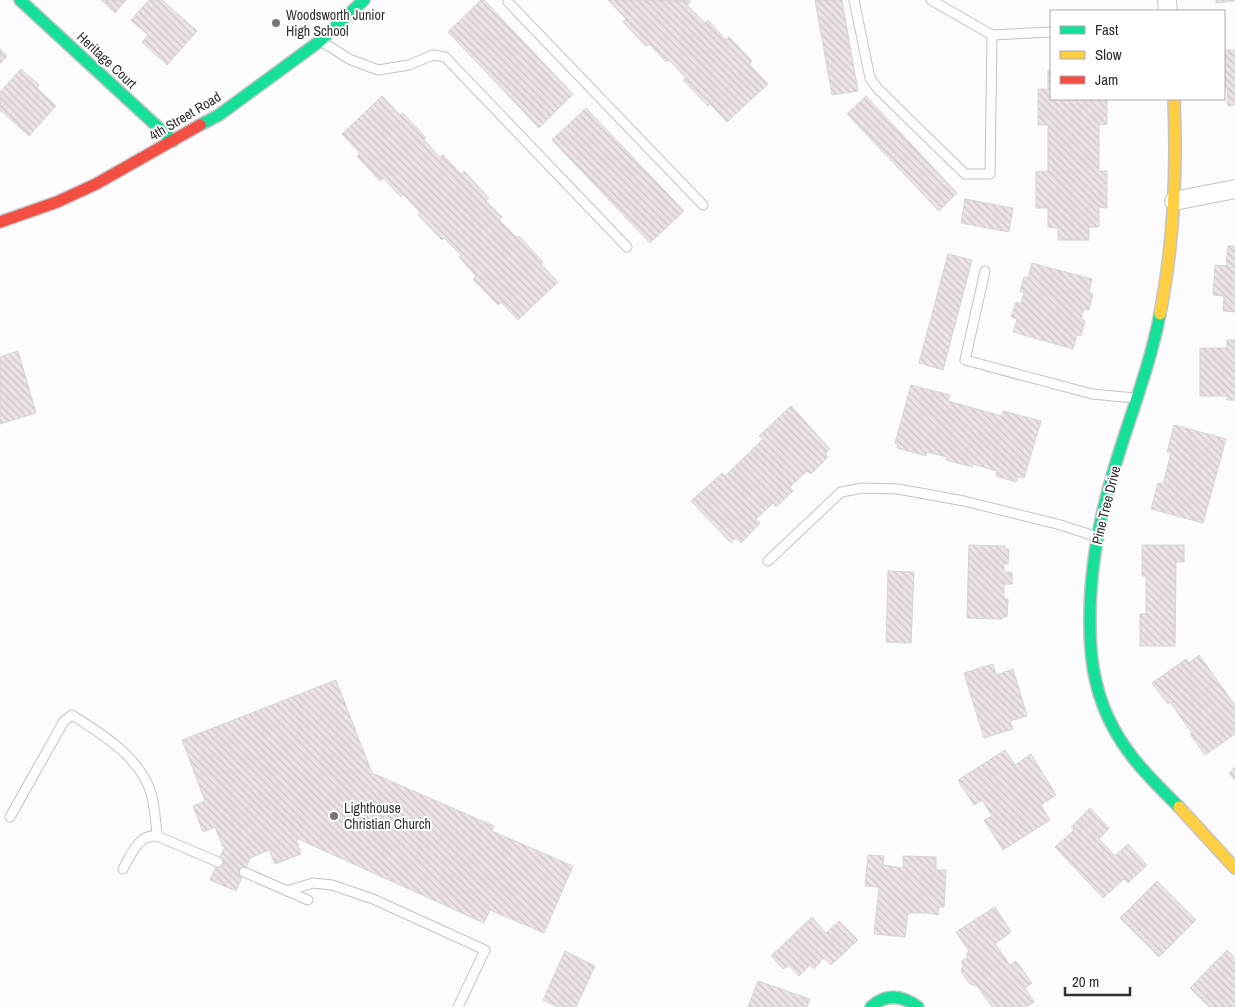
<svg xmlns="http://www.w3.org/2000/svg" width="1235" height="1007" font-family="'Archivo Narrow',sans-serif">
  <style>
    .building { fill: url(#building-back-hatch); stroke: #d7d4d6 }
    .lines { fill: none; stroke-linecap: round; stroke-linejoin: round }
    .lane-casing { stroke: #c6c3c7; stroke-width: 11 }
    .street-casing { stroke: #c6c3c7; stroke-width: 20 }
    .fast-casing { stroke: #c6c3c7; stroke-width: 14 }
    .slow-casing { stroke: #c6c3c7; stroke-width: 14 }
    .jam-casing { stroke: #c6c3c7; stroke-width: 14 }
    .lane { stroke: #fffeff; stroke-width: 9 }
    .street { stroke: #fffeff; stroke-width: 18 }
    .fast { stroke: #16e098; stroke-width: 11 }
    .slow { stroke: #ffcf43; stroke-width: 11 }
    .jam { stroke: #f24e42; stroke-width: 11 }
    .poi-dot { fill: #79767a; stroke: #fff; stroke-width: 2 }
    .labels { text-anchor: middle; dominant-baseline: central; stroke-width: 4; stroke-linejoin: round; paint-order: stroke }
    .poi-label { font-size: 14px; fill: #322f33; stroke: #fff; text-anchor: start }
    .street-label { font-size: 14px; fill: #322f33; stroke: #fff }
  </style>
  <defs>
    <pattern id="building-back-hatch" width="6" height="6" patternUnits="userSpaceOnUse" patternTransform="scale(1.25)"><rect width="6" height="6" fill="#ece3e7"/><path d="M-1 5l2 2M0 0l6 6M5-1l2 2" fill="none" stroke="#cbc3c7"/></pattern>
  </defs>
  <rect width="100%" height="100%" fill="#fcfbfd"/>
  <g class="building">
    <path d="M101,0H126L115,13Z"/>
    <path d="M149,0H162L197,31L167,65L142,42L148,35L131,20Z"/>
    <path d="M481,0H484L573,94L539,128L448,32Z"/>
    <path d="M608,0H689L691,2L687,5L705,23L708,20L726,40L729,37L752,61L749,64L768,84L727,122L710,104L708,106L683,80L686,78L669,60L666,62L649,44L646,46L623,22L626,19Z"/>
    <path d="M815,0H842L858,91L832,95Z"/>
    <path d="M1216,0H1235V1L1216,3Z"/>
    <path d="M0,49L7,56L0,64Z"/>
    <path d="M1224,50H1235V105L1228,106L1227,87H1224Z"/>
    <path d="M21,69L39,85L37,88L56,106L29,136L0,110V92Z"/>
    <path d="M1048,70H1051V99H1107V124L1099,125V171H1107V208L1099,207V227H1089V240H1058V228L1048,227V208H1036V172L1048,171V125H1038V89H1048Z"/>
    <path d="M382,96L400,115L403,113L426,138L424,140L440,157L443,155L461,174L464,171L489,198L486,201L502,217L499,220L517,238L519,236L543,262L541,264L558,282L518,320L501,302L498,305L473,279L476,276L459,257L461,255L444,238L442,240L418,215L420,212L403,194L401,197L383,178L380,181L357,156L360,153L342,134Z"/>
    <path d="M866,96L957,193L939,211L847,114Z"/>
    <path d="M586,108L684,211L650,243L552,140Z"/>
    <path d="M965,199L1013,208L1009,232L961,223Z"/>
    <path d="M1228,246H1235V312L1223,311L1224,296L1213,295L1215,265L1226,266Z"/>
    <path d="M948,254L972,260L943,370L919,363Z"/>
    <path d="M1032,263L1092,279L1089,292L1093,294L1089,310L1084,309L1081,319L1085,321L1081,336L1077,335L1073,349L1013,332L1017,319L1011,317L1016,302L1021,304L1024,292L1020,291L1024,277L1028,278Z"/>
    <path d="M1227,340H1235V400H1227V396H1200V348H1227Z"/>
    <path d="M18,351L36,413L0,424V357Z"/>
    <path d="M911,385L950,395L948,401L1002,416L1003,411L1041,421L1024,478L1018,477L1016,482L996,476L997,471L973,464L972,467L946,460L947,457L927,452L926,456L897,448L898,444L895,443Z"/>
    <path d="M791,406L830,449L825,454L828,457L811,474L807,471L790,487L793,491L776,507L773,503L756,519L760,523L741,543L736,538L731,543L691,501L722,473L725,476L763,439L759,436Z"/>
    <path d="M1174,425L1226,439L1203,523L1151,509L1158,483L1163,484L1171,453L1167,452Z"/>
    <path d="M969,545L1005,546V549H1009L1008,564H1004V572H1012V584H1004V599H1008L1007,617H1003V619L967,618Z"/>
    <path d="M1142,545H1184V562H1176L1175,646H1140V614H1146V576H1142Z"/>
    <path d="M888,571L914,572L911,643L886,642Z"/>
    <path d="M1199,655L1235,705V730L1234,731L1235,734L1205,755L1190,734L1192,733L1170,702L1168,704L1152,683L1186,659L1189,663Z"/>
    <path d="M993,664L996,675L1013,669L1027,716L1010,721L1013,729L984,738L964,673Z"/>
    <path d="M336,680L372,773L494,826L492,831L573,866L544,933L490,910L484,923L296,838L301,854L275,864L269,850L250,858L236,891L210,880L225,846L223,847L215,827L203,832L193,806L205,801L182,740Z"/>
    <path d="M1005,750L1015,765L1031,754L1056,795L1041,805L1050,820L1003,850L984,820L992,816L982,800L974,805L958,780Z"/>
    <path d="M1235,767V780L1229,773Z"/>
    <path d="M1090,808L1109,828L1099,839L1115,856L1128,844L1147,865L1128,883L1124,879L1103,898L1055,847L1074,830L1071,827Z"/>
    <path d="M868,855L884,856L883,865L903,868V856L936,857V870H946L944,907H939L938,915L928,913H908L905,937L874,934L879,887L865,886Z"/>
    <path d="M1157,881L1196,920L1159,957L1120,918Z"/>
    <path d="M995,907L1011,932L995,944L1010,965L1016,961L1032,983L1025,988L1034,1002L1026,1007H992L977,986L970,984L961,972L963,965L961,961L968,957L966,954L969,951L956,932Z"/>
    <path d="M812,917L826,933L839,921L858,940L831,965L824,958L814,969L810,965L799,976L789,965L783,969L771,956Z"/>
    <path d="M1227,950L1235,958V1007H1209L1190,988Z"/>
    <path d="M565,951L595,966L576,1007H558L543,1000Z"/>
    <path d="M758,981L810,999L807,1007H748Z"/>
  </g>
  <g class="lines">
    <g class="lane-casing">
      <g id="lane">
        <path d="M508,0V2L703,205"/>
        <path d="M854,0L870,78L878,89L965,174H990L992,35"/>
        <path d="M931,0L992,35L1051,32"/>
        <path d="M321,41L349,59L378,70L409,65L433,55L445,57L627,247"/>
        <path d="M985,271L965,360L1092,394L1135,398"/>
        <path d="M768,561L841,492L863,488L898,489L964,501L1057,524L1095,536"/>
        <path d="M10,817L64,721L72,715C102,734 140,757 151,793C155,807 156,822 157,836"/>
        <path d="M123,869C131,855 138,834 157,836L218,862"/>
        <path d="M244,872L308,900"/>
        <path d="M287,891L313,883L332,885L373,899L485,950L458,1007"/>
      </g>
    </g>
    <g class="street-casing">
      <g id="street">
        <path d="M1167,0L1168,11"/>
        <path d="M1174,201L1235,189"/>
      </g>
    </g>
    <g class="fast-casing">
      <g id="fast">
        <path d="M20,0L173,141"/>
        <path d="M200,125L219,115L320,41L364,0"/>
        <path d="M1160,314C1150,366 1130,416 1115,466C1099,518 1089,572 1090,627C1090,662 1096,697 1114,729C1130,759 1155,783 1179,807"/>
        <path d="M871,1007C886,993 902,995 918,1007"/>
      </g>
    </g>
    <g class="slow-casing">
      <g id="slow">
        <path d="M1160,314C1174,243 1177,171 1174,99"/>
        <path d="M1179,807L1235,868"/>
      </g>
    </g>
    <g class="jam-casing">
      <path id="jam" d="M0,222L57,202L96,184L200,125"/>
    </g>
    <use href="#lane" class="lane"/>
    <use href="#street" class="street"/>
    <use href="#fast" class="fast"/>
    <use href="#slow" class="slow"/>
    <use href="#jam" class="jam"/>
  </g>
  <g class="poi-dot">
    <circle cx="276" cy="23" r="5"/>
    <circle cx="334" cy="816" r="5"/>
  </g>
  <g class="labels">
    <g class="poi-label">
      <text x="286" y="15">Woodsworth Junior<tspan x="286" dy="16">High School</tspan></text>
      <text x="344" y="808">Lighthouse<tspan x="344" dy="16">Christian Church</tspan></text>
    </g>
    <g class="street-label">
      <text transform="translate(107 60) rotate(43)">Heritage Court</text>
      <text transform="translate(185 116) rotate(-31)">4th Street Road</text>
      <text transform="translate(1106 505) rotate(-76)">Pine Tree Drive</text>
    </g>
  </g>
  <rect x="1050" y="10" width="175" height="90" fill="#ffffff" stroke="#adacad"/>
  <rect x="1060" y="26" width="25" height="8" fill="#16e098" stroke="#adacad"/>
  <text x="1095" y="35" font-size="15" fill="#322f33">Fast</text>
  <rect x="1060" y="51" width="25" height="8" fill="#ffcf43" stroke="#adacad"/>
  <text x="1095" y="60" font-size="15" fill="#322f33">Slow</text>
  <rect x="1060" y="76" width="25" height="8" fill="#f24e42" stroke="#adacad"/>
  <text x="1095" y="85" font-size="15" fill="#322f33">Jam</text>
  <path d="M1065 987v8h65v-8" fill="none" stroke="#322f33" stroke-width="2.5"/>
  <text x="1072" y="987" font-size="15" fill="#322f33" stroke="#ffffff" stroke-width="4" paint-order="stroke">20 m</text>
</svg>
